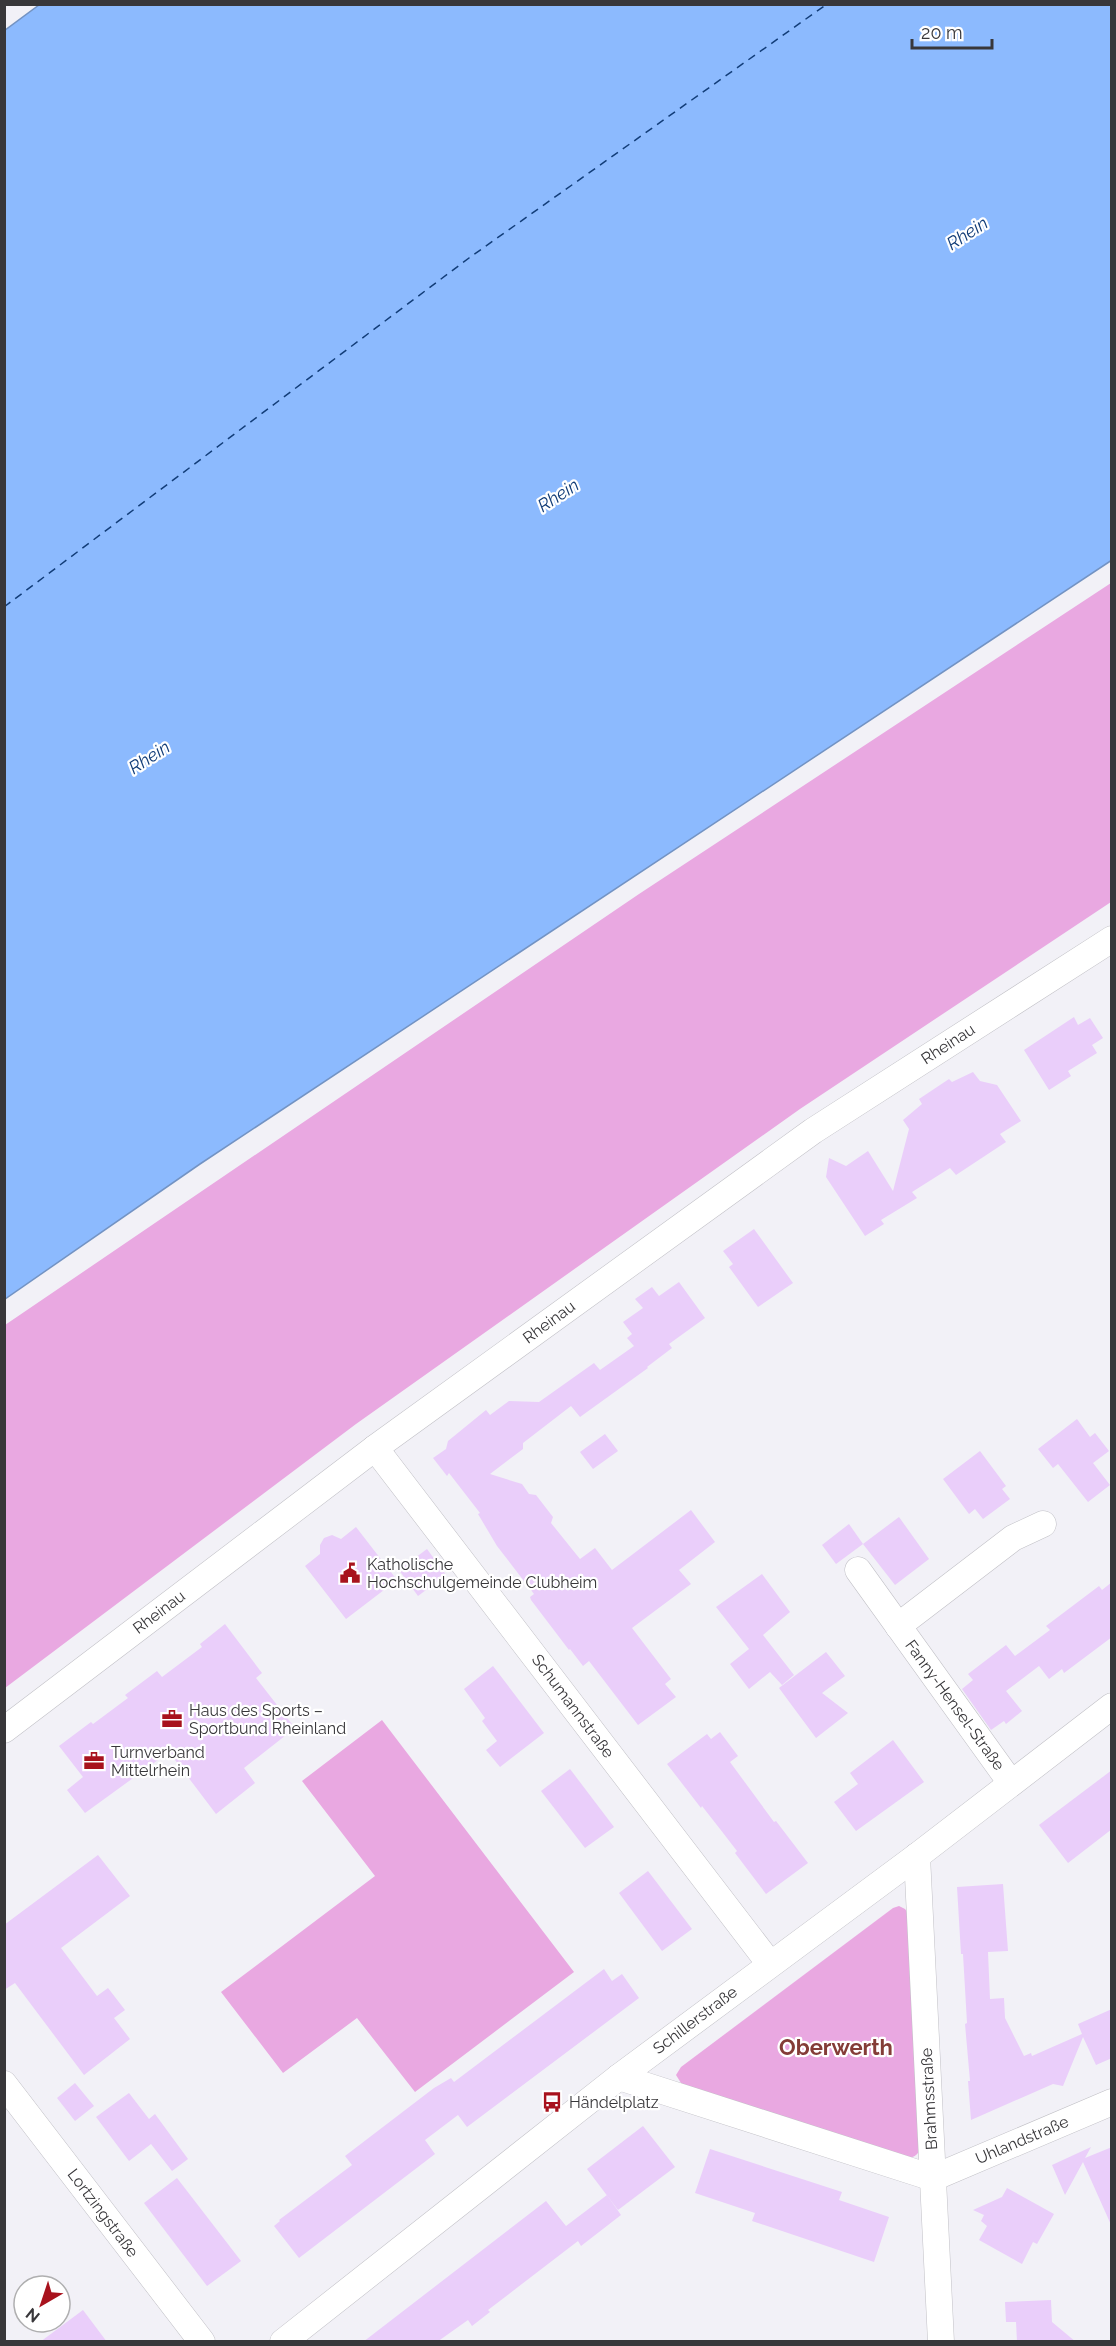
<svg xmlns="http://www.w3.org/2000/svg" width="1116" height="2346" font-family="Raleway,sans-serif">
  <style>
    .green { fill: #e9a8e1 }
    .water { fill: #8cbafe; stroke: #7393c3; stroke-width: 1.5 }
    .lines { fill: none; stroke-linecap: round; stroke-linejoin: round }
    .ferry { stroke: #123d78; stroke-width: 1.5; stroke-dasharray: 8 6; stroke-linecap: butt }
    .building { fill: #eacefa }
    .minor-casing { stroke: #c1c0c6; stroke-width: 27 }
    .minor { stroke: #fff; stroke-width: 26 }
    .labels { text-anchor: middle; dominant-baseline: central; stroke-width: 4.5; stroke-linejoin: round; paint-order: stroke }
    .street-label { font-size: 16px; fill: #38373a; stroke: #fff }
    .poi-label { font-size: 16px; fill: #38373a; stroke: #fff; text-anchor: start }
    .water-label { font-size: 18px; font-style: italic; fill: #123d78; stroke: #fff }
    .district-label { font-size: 22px; font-weight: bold; fill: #843c37; stroke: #fff }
  </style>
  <rect width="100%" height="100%" fill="#f2f1f7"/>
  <g class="green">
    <path d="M1111,583V902L800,1109L356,1424L5,1688V1325L639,894Z"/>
    <path d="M382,1720L574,1972L415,2092L357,2018L283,2073L221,1992L375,1876L302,1781Z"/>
    <path d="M899,1906L905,1909L908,1913L922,2146C918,2156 913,2158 903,2159L690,2089L681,2083L676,2075L681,2067L893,1908Z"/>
  </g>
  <path class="water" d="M39,5H1111L1112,560L200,1164L5,1299L4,31Z"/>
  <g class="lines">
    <path class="ferry" d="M4,607L469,258L827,4"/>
  </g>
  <g class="building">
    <path d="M1074,1017L1078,1025L1090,1018L1103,1038L1092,1045L1097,1053L1068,1071L1071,1076L1049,1090L1024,1050Z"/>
    <path d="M973,1072L980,1081L997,1085L1021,1121L1000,1134L1006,1142L956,1175L950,1168L912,1192L917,1198L881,1220L884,1224L865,1236L826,1177L829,1158L846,1166L868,1151L893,1191L909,1129L903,1120L922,1104L919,1099L949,1079L952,1082Z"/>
    <path d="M754,1229L793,1283L758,1307L729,1267L733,1264L723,1251Z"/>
    <path d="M679,1282L705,1318L669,1344L672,1348L647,1367L648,1368L580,1417L571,1406L523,1443V1449L490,1474L522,1484L529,1494L536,1495L553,1517L551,1523L580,1559L595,1548L612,1570L691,1510L715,1542L679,1570L691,1584L632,1628L671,1679L665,1684L676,1697L638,1725L589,1661L583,1666L570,1649L569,1650L531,1600L530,1597L534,1594L497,1546L478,1514L480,1513L449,1473L447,1476L433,1458L446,1449L448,1441L486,1410L490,1415L509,1401L539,1402L594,1363L600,1370L634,1346L627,1338L632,1334L623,1322L643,1308L635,1299L652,1287L659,1296Z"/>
    <path d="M1077,1419L1090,1437L1095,1433L1109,1451L1093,1463L1110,1485L1088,1502L1058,1464L1053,1468L1038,1449Z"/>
    <path d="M605,1434L618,1451L593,1469L580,1452Z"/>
    <path d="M980,1451L1006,1486L1002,1489L1010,1499L983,1519L975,1509L969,1514L943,1479Z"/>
    <path d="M899,1517L929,1559L895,1585L863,1544Z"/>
    <path d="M849,1524L863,1544L836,1564L822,1545Z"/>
    <path d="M356,1527L397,1580L346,1619L305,1566L320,1554V1545L324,1538L332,1535L341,1539Z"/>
    <path d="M427,1549L446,1575L418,1596L399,1570Z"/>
    <path d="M762,1574L790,1612L763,1635L794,1675L782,1685L770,1672L749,1689L730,1664L749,1649L716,1607Z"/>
    <path d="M1112,1582V1637L1064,1673L1062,1669L1049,1679L1039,1666L1006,1691L1022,1711L1006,1724L1004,1721L991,1730L962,1689L973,1680L968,1674L1006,1645L1015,1656L1050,1630L1046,1626L1099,1586L1102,1590Z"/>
    <path d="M225,1624L262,1673L256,1678L295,1728L244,1768L255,1783L216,1814L169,1752L85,1813L67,1790L83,1777L59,1746L91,1722L93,1724L128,1698L125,1695L157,1671L162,1677L202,1647L200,1644Z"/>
    <path d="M826,1652L845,1676L822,1693L848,1713L816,1738L779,1688Z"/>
    <path d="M493,1666L544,1733L500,1767L486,1750L497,1741L482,1721L485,1718L464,1689Z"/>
    <path d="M720,1732L738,1756L730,1762L774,1822L776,1821L808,1863L766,1894L735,1853L737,1851L720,1829L702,1806L701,1808L667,1764L707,1734L711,1739Z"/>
    <path d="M893,1740L924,1782L856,1831L834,1802L858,1784L850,1773Z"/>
    <path d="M570,1769L614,1827L585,1848L541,1791Z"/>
    <path d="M1112,1770V1829L1068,1863L1039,1825Z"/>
    <path d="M98,1855L130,1896L61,1948L97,1996L108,1988L125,2010L114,2018L130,2039L84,2075L15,1983L4,1990V1925Z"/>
    <path d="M648,1871L692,1929L662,1951L619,1893Z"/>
    <path d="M1003,1884L1008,1951L988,1952L990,1999L1004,1998L1005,2018L1024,2056L1031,2053L1032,2056L1082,2034L1078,2024L1112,2009V2058L1096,2065L1083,2037L1063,2086L1053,2084L971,2120L968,2081H970L965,2024L967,2023L963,1954H961L957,1887Z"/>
    <path d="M604,1969L612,1981L622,1974L639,1998L467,2127L458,2115L425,2140L435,2154L299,2258L274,2226L280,2221L279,2220L352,2165L345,2156L434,2088L451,2078L454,2082Z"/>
    <path d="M75,2083L94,2106L75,2121L57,2098Z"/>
    <path d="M129,2093L149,2119L155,2114L188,2159L172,2171L151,2144L129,2161L96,2117Z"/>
    <path d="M643,2126L675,2167L618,2210L587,2169Z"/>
    <path d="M1091,2147L1085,2158L1112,2147V2227L1083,2162L1065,2195L1052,2165Z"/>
    <path d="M710,2149L842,2192L839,2200L889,2217L874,2262L752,2221L755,2213L695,2193Z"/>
    <path d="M177,2178L241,2261L207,2286L144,2203Z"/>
    <path d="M1007,2188L1054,2214L1037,2244L1033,2242L1022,2264L979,2240L987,2226L981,2221L984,2215L973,2210L1002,2197Z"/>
    <path d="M607,2195L621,2215L581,2246L578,2241L488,2310L490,2312L472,2326L468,2320L437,2342H363L546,2201L570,2231L566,2226Z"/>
    <path d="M1051,2300L1052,2322L1076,2342H1017L1016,2322H1006L1005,2302Z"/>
    <path d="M83,2310L107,2342H40Z"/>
  </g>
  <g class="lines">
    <g class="minor-casing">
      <g id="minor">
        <path d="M375,1448L770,1964"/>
        <path d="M858,1570L1011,1783"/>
        <path d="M898,1626L1013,1538L1043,1524"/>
        <path d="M4,1730L375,1448L813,1131L1112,939"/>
        <path d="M917,1856L941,2342"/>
        <path d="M619,2077L933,2178L1112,2102"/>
        <path d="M4,2084L202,2342"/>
        <path d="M283,2342L619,2077L917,1856L1112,1706"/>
      </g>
    </g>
    <use href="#minor" class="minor"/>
  </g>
  <defs>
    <g id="civic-bare" transform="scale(1.62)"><path d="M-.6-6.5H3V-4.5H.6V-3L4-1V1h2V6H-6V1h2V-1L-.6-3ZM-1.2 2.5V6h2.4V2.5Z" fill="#a8121d" stroke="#fff" stroke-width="2.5" paint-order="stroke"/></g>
    <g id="office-bare" transform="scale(1.62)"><path d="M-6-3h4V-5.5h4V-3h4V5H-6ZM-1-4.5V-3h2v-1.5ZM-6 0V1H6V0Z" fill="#a8121d" stroke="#fff" stroke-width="2.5" paint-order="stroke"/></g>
    <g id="bus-bare" transform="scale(1.62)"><path d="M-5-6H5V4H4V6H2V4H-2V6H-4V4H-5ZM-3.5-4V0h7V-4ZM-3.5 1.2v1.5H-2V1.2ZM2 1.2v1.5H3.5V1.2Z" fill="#a8121d" stroke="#fff" stroke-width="2.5" paint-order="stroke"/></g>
  </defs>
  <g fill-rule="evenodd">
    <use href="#civic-bare" x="350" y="1573"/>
    <use href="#office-bare" x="172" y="1719"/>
    <use href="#office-bare" x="94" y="1761"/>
    <use href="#bus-bare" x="552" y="2102"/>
  </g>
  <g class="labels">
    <g class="street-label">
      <text transform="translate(948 1044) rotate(-33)">Rheinau</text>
      <text transform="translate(549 1322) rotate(-36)">Rheinau</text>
      <text transform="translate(159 1612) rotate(-37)">Rheinau</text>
      <text transform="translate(955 1705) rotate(54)">Fanny-Hensel-Straße</text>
      <text transform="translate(573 1706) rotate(53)">Schumannstraße</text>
      <text transform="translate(695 2020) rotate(-37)">Schillerstraße</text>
      <text transform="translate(929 2099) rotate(-93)">Brahmsstraße</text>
      <text transform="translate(1022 2140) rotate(-23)">Uhlandstraße</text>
      <text transform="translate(103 2213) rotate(53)">Lortzingstraße</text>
    </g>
    <g class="poi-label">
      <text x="367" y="1564">Katholische<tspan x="367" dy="18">Hochschulgemeinde Clubheim</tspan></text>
      <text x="189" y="1710">Haus des Sports –<tspan x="189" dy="18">Sportbund Rheinland</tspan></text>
      <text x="111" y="1752">Turnverband<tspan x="111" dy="18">Mittelrhein</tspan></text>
      <text x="569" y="2102">Händelplatz</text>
    </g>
    <g class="water-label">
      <text transform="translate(967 233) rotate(-33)">Rhein</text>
      <text transform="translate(558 495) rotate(-33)">Rhein</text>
      <text transform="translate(149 757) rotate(-33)">Rhein</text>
    </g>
    <g class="district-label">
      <text x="836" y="2047">Oberwerth</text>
    </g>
  </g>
  <rect width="1116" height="2346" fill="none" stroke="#38373a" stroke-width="12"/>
  <g transform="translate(42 2304) rotate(219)"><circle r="28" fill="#ffffff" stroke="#afafb0" stroke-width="1.5"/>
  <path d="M0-4.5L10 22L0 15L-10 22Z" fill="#a8121d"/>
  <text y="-9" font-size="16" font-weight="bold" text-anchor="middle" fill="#38373a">N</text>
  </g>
  <path d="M912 39v9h80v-9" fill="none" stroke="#38373a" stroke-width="3"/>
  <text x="921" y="39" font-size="18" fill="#38373a" stroke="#ffffff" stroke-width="4.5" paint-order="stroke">20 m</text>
</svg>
